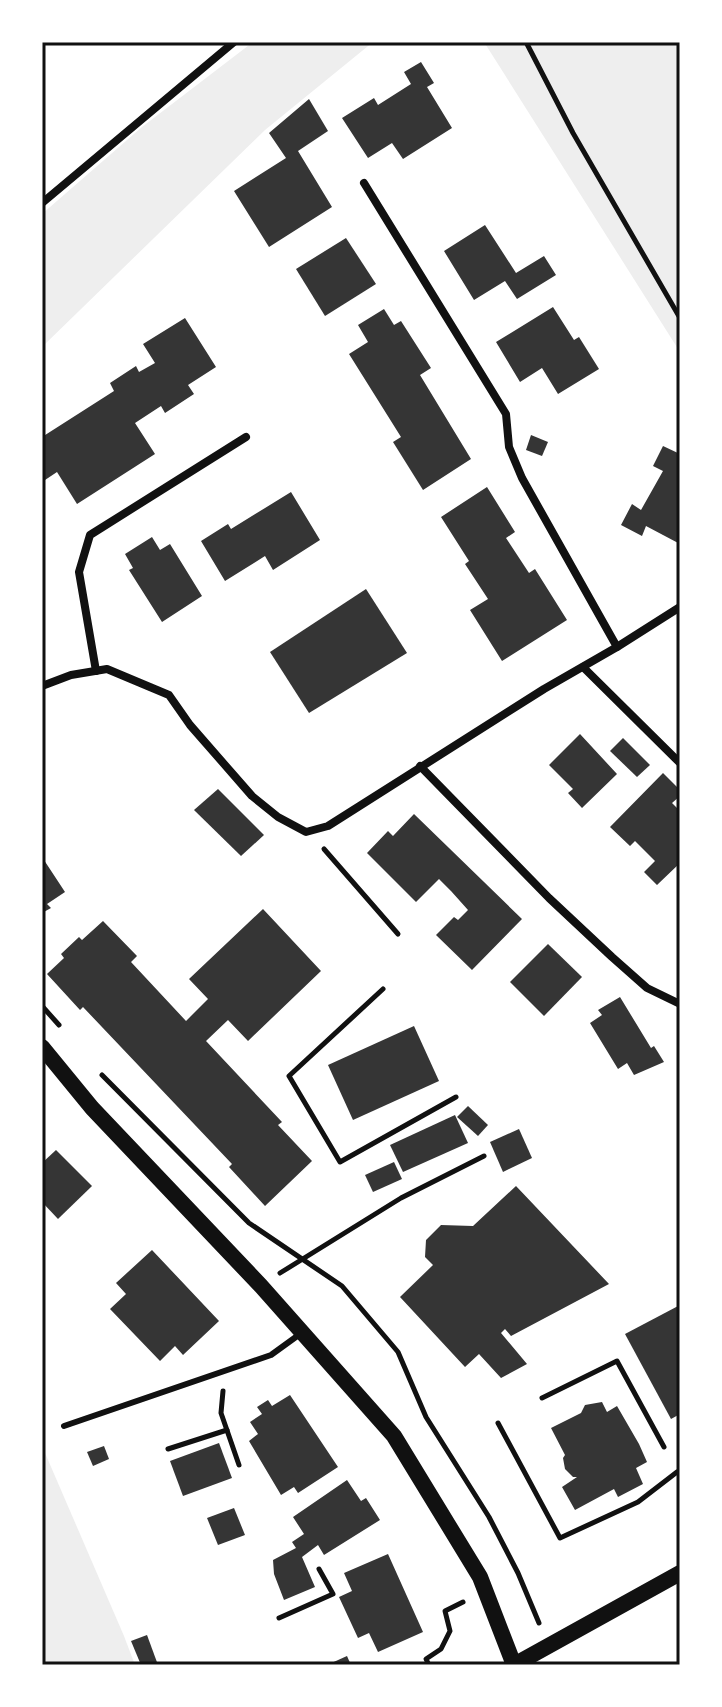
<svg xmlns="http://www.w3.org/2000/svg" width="722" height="1707" font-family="'Roboto Condensed',sans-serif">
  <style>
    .green { fill: #eee }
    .building { fill: #353535 }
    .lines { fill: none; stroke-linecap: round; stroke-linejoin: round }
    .path { stroke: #111; stroke-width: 5 }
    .service { stroke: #111; stroke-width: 6 }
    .minor { stroke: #111; stroke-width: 8 }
    .secondary { stroke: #111; stroke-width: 16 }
    .neatline { fill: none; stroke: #111; stroke-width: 3 }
  </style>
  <rect width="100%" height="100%" fill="#fff"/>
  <g class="green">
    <path d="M253,42H373L265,130L42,347V214L142,127Z"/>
    <path d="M484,42H680V352Z"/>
    <path d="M42,1446L124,1636L135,1665H42Z"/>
  </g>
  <g class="building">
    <path d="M421,62L434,83L427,87L452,128L403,159L392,143L368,158L342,118L374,98L378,105L411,84L404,72Z"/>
    <path d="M309,99L328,131L298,151L332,207L269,247L234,191L286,158L269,133Z"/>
    <path d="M485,225L516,273L544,256L556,275L517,299L505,281L474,300L444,251Z"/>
    <path d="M346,238L376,284L325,316L296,269Z"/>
    <path d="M553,307L574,340L579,337L599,369L558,394L542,368L520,382L496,342Z"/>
    <path d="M384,309L394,325L401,321L431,368L420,375L471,459L423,490L393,442L401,437L349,354L368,342L358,325Z"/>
    <path d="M185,318L216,367L188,385L194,394L165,413L161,406L135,423L155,454L77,504L57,472L42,482V437L114,391L110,383L136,366L139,372L155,363L143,344Z"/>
    <path d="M531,435L548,442L542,456L526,450Z"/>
    <path d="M663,446L680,454V544L646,526L642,536L621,525L632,504L641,510L663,471L653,466Z"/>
    <path d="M487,487L515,532L506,538L529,573L535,569L567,620L502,661L470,610L488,599L465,564L469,561L441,517Z"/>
    <path d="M291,492L320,540L273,570L265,556L225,581L201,541L228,524L231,529Z"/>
    <path d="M152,537L160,550L170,544L202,596L162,622L129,570L133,568L125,554Z"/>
    <path d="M366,589L407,653L309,713L270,652Z"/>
    <path d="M580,734L617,774L582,808L568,793L573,789L549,765Z"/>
    <path d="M623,738L650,765L637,777L610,751Z"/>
    <path d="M663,773L680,790V796L672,803L680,811V863L657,885L644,872L655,861L635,841L630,846L610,827Z"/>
    <path d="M218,789L264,835L241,856L194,810Z"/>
    <path d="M414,814L522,919L472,970L436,935L454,917L458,920L468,910L451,891L439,879L416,902L367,853L388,831L393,836Z"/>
    <path d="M42,857L65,892L47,904L51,908L42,913Z"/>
    <path d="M263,909L321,971L248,1041L228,1020L206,1041L282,1122L278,1125L312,1161L265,1206L229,1167L232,1164L83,1007L80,1010L47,974L64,958L61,954L79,937L82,940L103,921L137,956L131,962L186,1021L208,999L189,979Z"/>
    <path d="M548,944L582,977L544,1016L510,982Z"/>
    <path d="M620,997L651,1048L654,1046L664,1062L634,1075L627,1063L618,1069L590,1023L602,1015L598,1010Z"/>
    <path d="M414,1026L439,1081L353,1120L328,1065Z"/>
    <path d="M468,1106L488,1125L478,1136L457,1117Z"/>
    <path d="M455,1115L468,1143L403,1172L390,1145Z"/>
    <path d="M519,1129L532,1158L503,1172L490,1142Z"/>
    <path d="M56,1150L92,1186L58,1219L42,1202V1163Z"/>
    <path d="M394,1162L402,1179L373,1192L365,1175Z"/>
    <path d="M516,1186L609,1284L511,1336L505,1329L501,1333L527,1364L501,1378L479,1354L465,1367L400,1297L433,1265L425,1257L426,1240L441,1225L473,1226Z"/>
    <path d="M152,1250L219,1321L183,1355L175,1346L160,1361L110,1309L126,1294L116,1283Z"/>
    <path d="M680,1305V1414L671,1419L625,1334Z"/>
    <path d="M290,1395L338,1467L298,1493L294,1487L281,1495L249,1441L258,1434L250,1422L262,1414L257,1407L268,1400L272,1406Z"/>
    <path d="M602,1402L607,1412L617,1406L639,1444L647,1462L636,1468L643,1484L618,1497L614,1489L575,1510L562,1487L577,1477H573L565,1469L563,1458L565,1455L551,1428L581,1413L585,1405Z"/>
    <path d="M219,1443L232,1478L183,1496L170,1461Z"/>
    <path d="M104,1446L109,1459L93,1466L87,1452Z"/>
    <path d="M347,1480L361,1501L366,1498L380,1520L324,1555L318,1545L302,1557L315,1587L284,1600L274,1574L273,1560L296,1548L292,1542L304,1534L293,1517Z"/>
    <path d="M234,1508L245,1535L218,1545L207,1518Z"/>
    <path d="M388,1554L423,1632L378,1652L369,1633L358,1638L339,1597L352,1591L344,1573Z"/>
    <path d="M147,1635L158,1665H141L131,1641Z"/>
    <path d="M347,1656L351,1665H327Z"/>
  </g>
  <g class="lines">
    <g class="path">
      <path d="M526,42L573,133L680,318"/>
      <path d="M324,849L398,934"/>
      <path d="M383,989L289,1076L340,1162L456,1097"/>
      <path d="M42,1006L59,1025"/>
      <path d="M102,1075L249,1223L342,1286L398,1352L426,1417L489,1517L518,1573L539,1623"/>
      <path d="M280,1273L401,1198L484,1156"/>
      <path d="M223,1391L221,1413L239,1465"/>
      <path d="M542,1398L617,1361L664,1447"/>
      <path d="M498,1423L560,1538L638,1502L677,1472"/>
      <path d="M168,1449L227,1430"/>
      <path d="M279,1618L333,1594L319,1569"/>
      <path d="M429,1665L426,1659L441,1649L450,1631L445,1611L463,1602"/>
    </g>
    <path class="service" d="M64,1426L271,1355L300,1334"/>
    <g class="minor">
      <path d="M364,183L506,414L509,447L522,478L617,647"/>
      <path d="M42,203L234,42"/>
      <path d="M583,667L680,763"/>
      <path d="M96,671L79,572L90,535L246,437"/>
      <path d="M42,686L71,675L107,669L169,695L190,725L252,796L278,817L306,832L328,826L544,689L617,647L680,607"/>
      <path d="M420,766L549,898L612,957L647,988L680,1004"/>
    </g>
    <g class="secondary">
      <path d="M42,1047L92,1108L261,1286L394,1436L480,1577L514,1665"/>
      <path d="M514,1665L680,1573"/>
    </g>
  </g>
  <rect width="722" height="1707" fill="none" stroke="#ffffff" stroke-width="88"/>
  <rect x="44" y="44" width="634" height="1619" class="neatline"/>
</svg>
